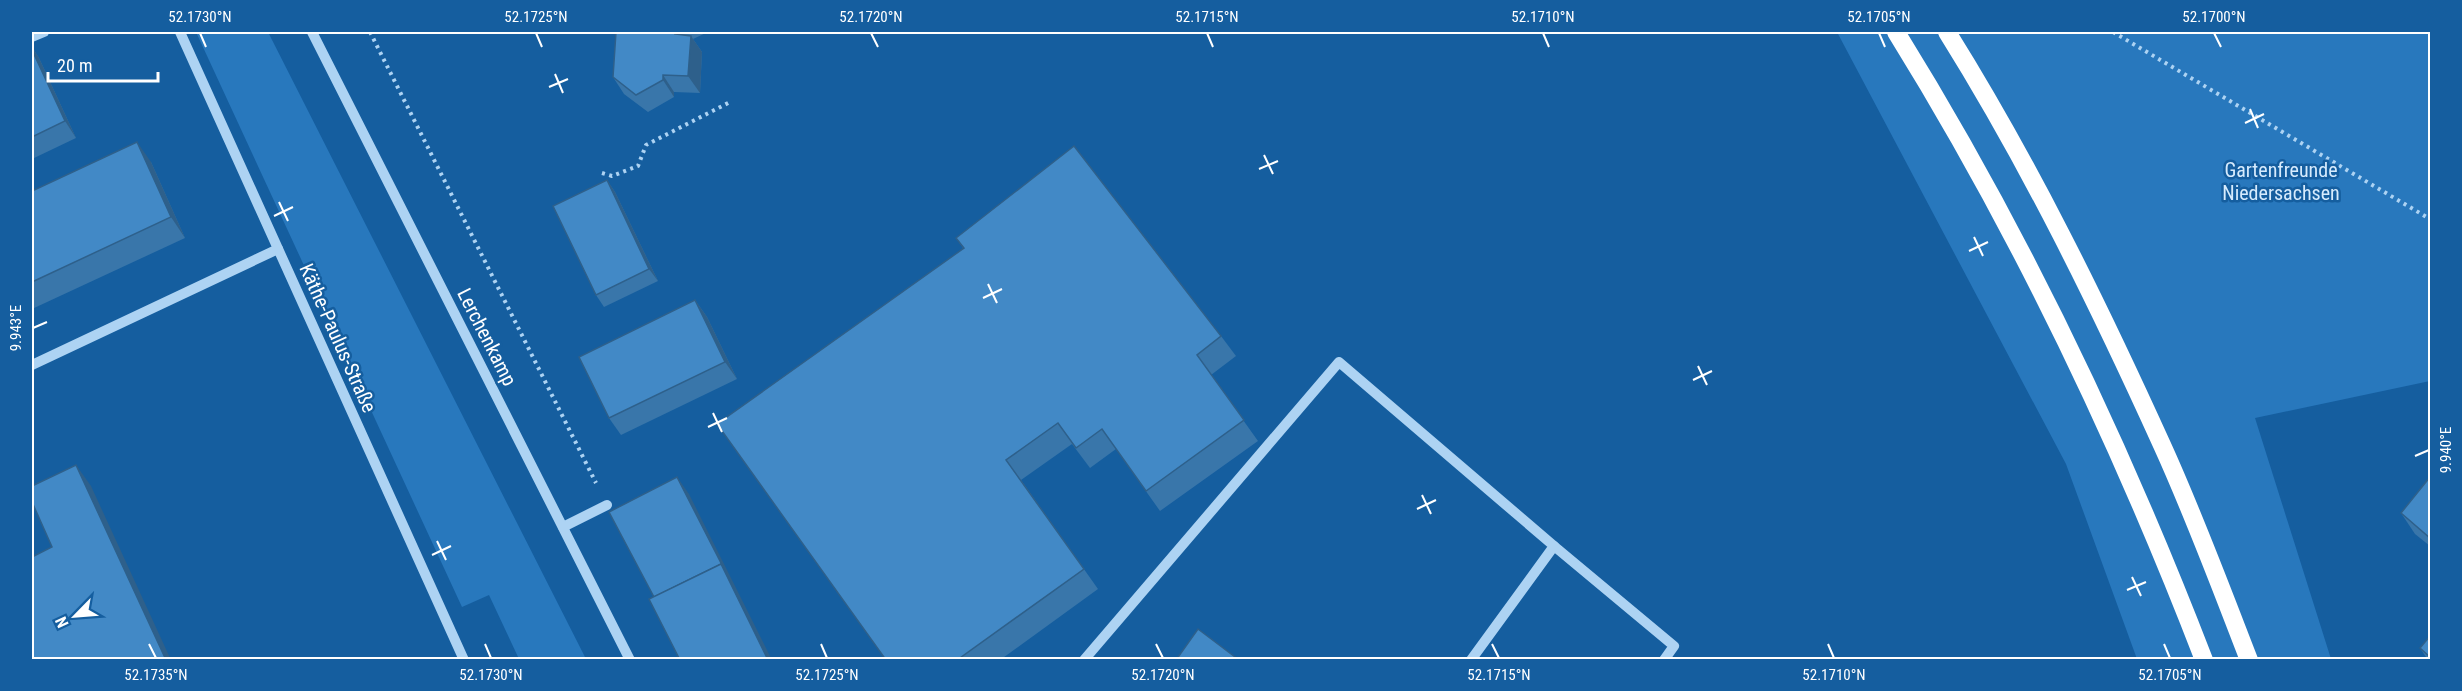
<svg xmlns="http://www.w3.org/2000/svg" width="2462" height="691" font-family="'Roboto Condensed',sans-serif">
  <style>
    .green { fill: #2878bd }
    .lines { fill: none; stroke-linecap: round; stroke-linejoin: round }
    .path { stroke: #add3f3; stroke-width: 4; stroke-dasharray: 3 4.5; stroke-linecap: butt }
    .minor { stroke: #add3f3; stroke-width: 10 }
    .highway { stroke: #fff; stroke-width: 18 }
    .wall { fill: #3976aa }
    .shaded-wall { fill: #2e608b }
    .building { fill: #4289c6; stroke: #2e608b; stroke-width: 1.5 }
    .ticks { fill: none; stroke: #fff; stroke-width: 2 }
    .labels { text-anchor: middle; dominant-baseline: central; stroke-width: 5; stroke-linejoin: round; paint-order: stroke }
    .park-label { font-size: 20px; fill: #d6ebfd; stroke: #155e9f }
    .street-label { font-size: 20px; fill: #fff; stroke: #155e9f }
    .neatline { fill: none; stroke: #fff; stroke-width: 2 }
    .ticks-label { font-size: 15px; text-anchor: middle; fill: #fff }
  </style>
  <rect width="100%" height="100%" fill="#155e9f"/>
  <g class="green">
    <path d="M196,32H268L586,659H519L489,595L462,607Z"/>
    <path d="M1837,32H2430V381L2255,418L2331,659H2137L2066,464Z"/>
  </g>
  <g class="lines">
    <g class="path">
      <path d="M370,32L596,483"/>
      <path d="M2113,32L2430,219"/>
      <path d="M602,173L612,176L638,166L646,145L732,101"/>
    </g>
    <g class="minor">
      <path d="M180,32L464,660"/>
      <path d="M312,32L630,660"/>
      <path d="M32,37L44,32"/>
      <path d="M32,365L278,249"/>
      <path d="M563,527L607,505"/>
      <path d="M1554,546L1674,646L1664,660"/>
      <path d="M1084,660L1339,362L1554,546L1471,660"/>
    </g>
    <g class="highway">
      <path d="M1896,32C2019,230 2120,442 2204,660"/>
      <path d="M1947,32C2029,163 2098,304 2162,445C2194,515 2221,588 2249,660"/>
    </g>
  </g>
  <g class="wall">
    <path d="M616,32H708L693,39L702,52L700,93L674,92V97L648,112L624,94L613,77Z"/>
    <path d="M32,47L39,58L76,138L32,159Z"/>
    <path d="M151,162L185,238L32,309V191Z"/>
    <path d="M607,180L615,192L658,281L604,307L596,295Z"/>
    <path d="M956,238L1221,336L1236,356L1211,375L1258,441L1160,511L1116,449L1090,468L1072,444L1021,480L1098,589L1000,660H885L963,248Z"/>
    <path d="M695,300L707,317L737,379L621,435L609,418Z"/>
    <path d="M2430,477V546L2415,534L2401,513Z"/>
    <path d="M2430,636V660H2428L2420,648Z"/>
  </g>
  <g class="shaded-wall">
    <path d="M676,32H680L688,42L675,34Z"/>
    <path d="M691,36L702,52L700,93L688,76Z"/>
    <path d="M32,47L39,58L76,138L65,121L32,50Z"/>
    <path d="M663,75L674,92V97L663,80Z"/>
    <path d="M137,142L151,162L185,238L171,217Z"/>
    <path d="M607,180L615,192L658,281L649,269Z"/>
    <path d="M695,300L707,317L737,379L725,362Z"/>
    <path d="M76,465L91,486L171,660H166Z"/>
    <path d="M677,477L689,494L772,660H768Z"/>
  </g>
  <g class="building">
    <path d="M616,32H676L675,34L691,36L688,76L663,75V80L636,95L613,77Z"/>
    <path d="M32,50L65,121L32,137Z"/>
    <path d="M137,142L171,217L32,282V191Z"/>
    <path d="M1074,146L1221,336L1197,355L1244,420L1146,491L1102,429L1076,448L1058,423L1006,460L1084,569L957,660H886L717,424L964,248L956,238Z"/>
    <path d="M607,180L649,269L596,295L553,206Z"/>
    <path d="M695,300L725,362L609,418L579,357Z"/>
    <path d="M76,465L166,660H32V557L52,547L32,502V486Z"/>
    <path d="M677,477L723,567L721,564L654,597L609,512Z"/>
    <path d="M2430,477V538L2401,513Z"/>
    <path d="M721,564L768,660H680L649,599Z"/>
    <path d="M1198,629L1239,660H1176Z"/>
    <path d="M2430,636V657L2420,648Z"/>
  </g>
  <path class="ticks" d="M200,33L206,47M536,33L542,47M871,33L878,47M1207,33L1213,47M1543,33L1549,47M1879,33L1885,47M2214,33L2221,47M555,74L563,93M549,87L568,79M2250,109L2258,128M2245,123L2264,114M1264,155L1273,174M1259,169L1278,161M279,202L288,221M274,216L293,207M1974,237L1983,256M1969,251L1988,242M988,284L997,303M983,298L1002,289M33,328L47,322M1698,366L1707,385M1693,380L1712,371M713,413L722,432M708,427L727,418M2415,456L2429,450M1422,495L1431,514M1417,509L1436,500M437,541L446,560M432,555L451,546M2132,577L2141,596M2127,590L2146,582M149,644L156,658M485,644L491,658M821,644L827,658M1156,644L1163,658M1492,644L1499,658M1828,644L1834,658M2164,644L2170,658"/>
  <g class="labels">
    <g class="park-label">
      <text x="2281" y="170">Gartenfreunde<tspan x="2281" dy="23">Niedersachsen</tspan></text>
    </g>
    <g class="street-label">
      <text transform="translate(487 337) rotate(63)">Lerchenkamp</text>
      <text transform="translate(338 338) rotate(66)">Käthe-Paulus-Straße</text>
    </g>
  </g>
  <rect width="2462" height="691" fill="none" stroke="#155e9f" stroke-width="66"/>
  <g transform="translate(75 616) rotate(245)" stroke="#155e9f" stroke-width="4.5" paint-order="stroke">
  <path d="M0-4.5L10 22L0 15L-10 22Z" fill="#ffffff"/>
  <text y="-9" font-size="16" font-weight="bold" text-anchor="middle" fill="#ffffff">N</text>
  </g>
  <path d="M48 72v9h110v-9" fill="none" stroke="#ffffff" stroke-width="3"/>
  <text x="57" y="72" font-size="18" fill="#ffffff" stroke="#155e9f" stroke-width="4.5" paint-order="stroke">20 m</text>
  <rect x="33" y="33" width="2396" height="625" class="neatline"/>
  <g class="ticks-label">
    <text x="200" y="22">52.1730°N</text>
    <text x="536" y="22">52.1725°N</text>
    <text x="871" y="22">52.1720°N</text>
    <text x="1207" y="22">52.1715°N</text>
    <text x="1543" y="22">52.1710°N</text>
    <text x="1879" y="22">52.1705°N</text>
    <text x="2214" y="22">52.1700°N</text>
    <text transform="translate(16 328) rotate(-90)" y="5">9.943°E</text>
    <text transform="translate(2446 450) rotate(-90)" y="5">9.940°E</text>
    <text x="156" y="680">52.1735°N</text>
    <text x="491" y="680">52.1730°N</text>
    <text x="827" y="680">52.1725°N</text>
    <text x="1163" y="680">52.1720°N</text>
    <text x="1499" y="680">52.1715°N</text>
    <text x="1834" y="680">52.1710°N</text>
    <text x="2170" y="680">52.1705°N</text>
  </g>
</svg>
